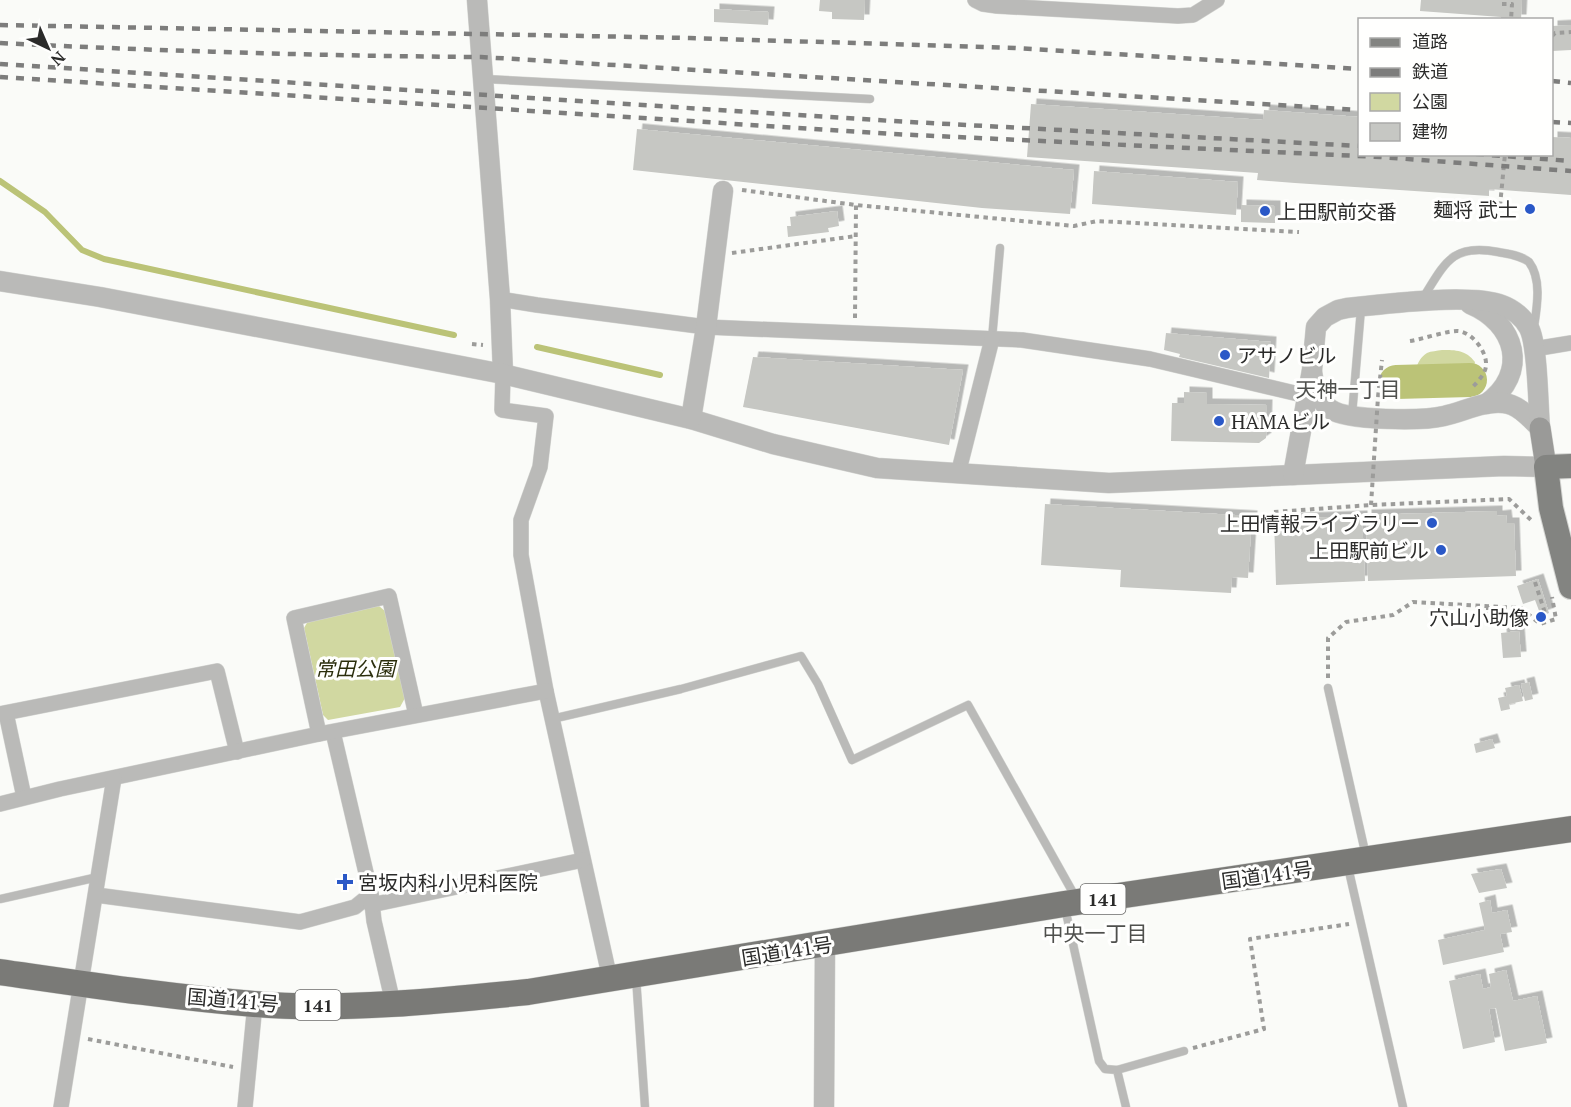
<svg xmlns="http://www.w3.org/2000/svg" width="1571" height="1107" font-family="'PT Serif','Noto Sans JP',serif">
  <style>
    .green { fill: #d1d8a1 }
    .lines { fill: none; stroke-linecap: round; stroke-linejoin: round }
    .stream { stroke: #bbc377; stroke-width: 6 }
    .river { stroke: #bbc377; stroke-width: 34 }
    .building { fill: #c6c7c3; filter: url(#shadow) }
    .service-casing { stroke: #d5d6d3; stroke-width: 9 }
    .minor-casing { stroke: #d5d6d3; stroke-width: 16 }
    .tertiary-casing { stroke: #d5d6d3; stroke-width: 21 }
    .secondary-casing { stroke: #d5d6d3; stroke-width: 22 }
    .primary-casing { stroke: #d5d6d3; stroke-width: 26 }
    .trunk-casing { stroke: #d5d6d3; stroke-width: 27 }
    .path { stroke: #9c9c9a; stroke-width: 4; stroke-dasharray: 4.5 4.5; stroke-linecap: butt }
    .service { stroke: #babab8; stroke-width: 8 }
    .minor { stroke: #babab8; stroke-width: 15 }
    .tertiary { stroke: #babab8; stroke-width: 20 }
    .secondary { stroke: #9a9a98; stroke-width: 21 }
    .primary { stroke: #838481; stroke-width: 24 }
    .trunk { stroke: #7a7a77; stroke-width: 26 }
    .rail { stroke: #7d7d7c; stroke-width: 4.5; stroke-dasharray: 8 8; stroke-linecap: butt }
    .path-bridge { stroke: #9c9c9a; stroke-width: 4; stroke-dasharray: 4.5 4.5; stroke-linecap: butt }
    .poi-dot { fill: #2a58c7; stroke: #fffffe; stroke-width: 2 }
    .labels { text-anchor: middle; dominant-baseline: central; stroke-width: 6; stroke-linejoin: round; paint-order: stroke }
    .shield { fill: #fffffe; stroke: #6b6b6a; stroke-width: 1.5 }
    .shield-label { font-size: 18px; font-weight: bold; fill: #2b2b2a }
    .poi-label { font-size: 20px; fill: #2b2b2a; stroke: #fffffe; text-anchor: end }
    .park-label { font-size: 20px; font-style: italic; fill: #2b2e0c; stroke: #fffffe }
    .street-label { font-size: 20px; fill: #2b2b2a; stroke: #fffffe }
    .neighbourhood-label { font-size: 21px; fill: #4f504d; stroke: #fffffe }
  </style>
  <defs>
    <filter id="shadow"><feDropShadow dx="5.5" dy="-5.5" stdDeviation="0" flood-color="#0004"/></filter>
  </defs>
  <rect width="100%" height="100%" fill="#fafbf8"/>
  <g class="green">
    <path d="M1442,350C1456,350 1466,350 1475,362C1473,372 1472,382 1464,389C1451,399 1426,399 1413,391C1413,379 1415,360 1427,353C1431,351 1437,351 1442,350Z"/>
    <path d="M379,606L386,612L405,698L400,707L328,720L323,715L304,628L308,621Z"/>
  </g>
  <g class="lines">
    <g class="stream">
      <path d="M0,181L45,212L82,250L104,259L454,335"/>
      <path d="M537,347L660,375"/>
    </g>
    <path class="river" d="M1396,382L1470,380"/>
  </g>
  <g class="building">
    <path d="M820,0H865L864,20L832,19V12L819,11Z"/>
    <path d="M1421,0H1522L1521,20H1501V17L1420,11Z"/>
    <path d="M714,9L769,12L768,25L714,22Z"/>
    <path d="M1571,25V50L1552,51V26Z"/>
    <path d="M1031,104L1263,120L1264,110L1360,117V154H1552V137L1571,138V195L1489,189V196L1295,183L1257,180L1258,173L1027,157Z"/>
    <path d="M637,129L1074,170L1070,214L982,208L633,170Z"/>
    <path d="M1094,171L1238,182L1236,215L1092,204Z"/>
    <path d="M1241,205L1275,206V223L1241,222Z"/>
    <path d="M837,211L839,226L828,228L829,232L788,237L787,226H791L790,217Z"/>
    <path d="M1166,333L1271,342L1269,378L1179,357L1180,354L1164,350Z"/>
    <path d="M753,357L963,370L949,445L743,407Z"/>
    <path d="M1184,392L1207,393V404L1267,405L1266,438L1259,443L1171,441L1172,403H1184Z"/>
    <path d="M1045,504L1252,516L1248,578L1232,577L1231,593L1120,587L1121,570L1041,565Z"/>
    <path d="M1497,511V516L1506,515L1507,523H1514L1516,576L1368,581L1366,515Z"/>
    <path d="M1362,516L1365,581L1276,585L1274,519Z"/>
    <path d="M1538,579L1549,613L1541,616L1535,600L1523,604L1517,586Z"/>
    <path d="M1519,631L1521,657L1503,658L1501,633Z"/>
    <path d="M1529,682L1533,699L1525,701L1521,684Z"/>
    <path d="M1519,685L1523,701L1509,704L1510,709L1501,711L1498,698L1507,696L1505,688Z"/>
    <path d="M1492,739L1495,748L1476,753L1474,744Z"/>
    <path d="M1501,869L1507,888L1479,893L1471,874Z"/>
    <path d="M1490,900L1492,913L1507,910L1512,932L1500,934L1504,952L1443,965L1438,940L1485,930L1479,903Z"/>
    <path d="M1506,970L1513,1001L1537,996L1547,1043L1505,1051L1496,1008L1489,1009L1495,1042L1463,1049L1449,981L1480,974L1483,989L1491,987L1489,974Z"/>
  </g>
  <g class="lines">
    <g class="service-casing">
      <g id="service">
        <path d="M485,79L870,99"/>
        <path d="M1423,298C1445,263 1452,243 1498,252C1508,254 1520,255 1529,262C1542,279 1537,307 1534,327"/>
        <path d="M992,339L1000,248"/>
        <path d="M1352,415L1361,309"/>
        <path d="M1328,688L1366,856"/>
        <path d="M552,719L681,689L801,656L818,684L852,760L968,705L1076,898"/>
        <path d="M1348,867L1403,1107"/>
        <path d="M0,899L98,877"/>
        <path d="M1065,908L1099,1061L1105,1069L1117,1070L1126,1107"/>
        <path d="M636,977L645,1107"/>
        <path d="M1117,1070L1184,1051"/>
      </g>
    </g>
    <g class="minor-casing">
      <g id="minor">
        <path d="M975,0L983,4L997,6L1178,16L1193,15L1217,0"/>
        <path d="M500,299L537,305L706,327L1022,340L1150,359L1307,396"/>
        <path d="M1534,349L1571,343"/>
        <path d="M503,374L502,410L546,416L540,467L521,520V555L546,691L610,979"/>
        <path d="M958,474L992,339"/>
        <path d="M6,713L24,797"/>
        <path d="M0,714L217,671L237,752"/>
        <path d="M333,732L371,894L374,921L393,1003"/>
        <path d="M319,734L294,618L389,596L416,715"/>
        <path d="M0,804L60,789L319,734L546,691"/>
        <path d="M96,895L300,922L355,907L371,894"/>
        <path d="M371,905L583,860"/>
        <path d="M61,1107L114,778"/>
        <path d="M245,1107L255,1004"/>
      </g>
    </g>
    <g class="tertiary-casing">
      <g id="tertiary">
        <path d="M477,0L500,299L503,374"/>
        <path d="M0,281L100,297L503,374L691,419L773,444L877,468L1109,483L1504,466L1546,467"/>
        <path d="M1470,304C1516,323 1530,373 1486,404"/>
        <path d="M1312,372C1314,385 1319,401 1330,409C1347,421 1423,421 1444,416C1463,412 1483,401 1503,403C1518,404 1530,418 1540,428"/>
        <path d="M691,419L706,327L723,191"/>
        <path d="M1293,475L1312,370L1316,327L1325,317L1338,310L1347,308C1383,304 1471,293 1502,305C1513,309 1524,318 1529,328C1538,345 1538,406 1540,428"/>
        <path d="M824,1107L825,945"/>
      </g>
    </g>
    <g class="secondary-casing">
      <path id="secondary" d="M1540,428L1546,467"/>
    </g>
    <g class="primary-casing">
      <path id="primary" d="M1571,466L1546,467L1551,508L1571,587"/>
    </g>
    <g class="trunk-casing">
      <path id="trunk" d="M0,972C84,984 169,997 254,1004C341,1011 440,1001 528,992L1064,904L1571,829"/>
    </g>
    <g class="path">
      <path d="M1502,4H1512L1511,20"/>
      <path d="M1552,36L1555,33L1571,32"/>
      <path d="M742,190L856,205L1074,226L1097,221L1299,232"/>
      <path d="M1500,206L1505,154"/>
      <path d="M732,253L856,236"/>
      <path d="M855,318L856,205"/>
      <path d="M1410,341C1423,339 1446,331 1457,331C1471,331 1487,351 1486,365C1486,374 1477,382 1471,389"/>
      <path d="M472,344L483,345"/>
      <path d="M1378,397L1382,360"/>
      <path d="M1274,512L1371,505L1509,499L1531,520"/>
      <path d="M1535,582L1545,613"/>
      <path d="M1472,621V614H1488V606"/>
      <path d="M1328,678V638L1346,622L1393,615L1413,602L1521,608L1540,624L1556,619L1552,597"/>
      <path d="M88,1039L233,1067"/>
      <path d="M1193,1048L1264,1029L1250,939L1349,924"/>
    </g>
    <use href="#service" class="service"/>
    <use href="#minor" class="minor"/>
    <use href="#tertiary" class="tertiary"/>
    <use href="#secondary" class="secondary"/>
    <use href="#primary" class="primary"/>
    <use href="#trunk" class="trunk"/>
    <g class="rail">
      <path d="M0,25L690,38L1015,48L1360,69"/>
      <path d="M0,43C160,51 321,56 481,57L1360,110"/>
      <path d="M0,64L892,121L1360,146"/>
      <path d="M0,77L893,134L1380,157L1571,171"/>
      <path d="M1552,81L1571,83"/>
      <path d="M1552,122L1571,123"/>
      <path d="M1476,154L1571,161"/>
    </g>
    <path class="path-bridge" d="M1371,505L1378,397"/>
  </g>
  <g class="poi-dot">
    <circle cx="1530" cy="209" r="6"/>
    <circle cx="1265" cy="211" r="6"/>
    <circle cx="1225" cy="355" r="6"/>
    <circle cx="1219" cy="421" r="6"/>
    <circle cx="1432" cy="523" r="6"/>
    <circle cx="1441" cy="550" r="6"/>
    <circle cx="1541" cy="617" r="6"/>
    <path d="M342 873h6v6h6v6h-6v6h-6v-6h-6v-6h6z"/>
  </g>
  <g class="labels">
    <g class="shield">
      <rect x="1080.5" y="884" width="45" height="30" rx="4.5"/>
      <rect x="295.5" y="990" width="45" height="30" rx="4.5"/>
    </g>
    <g class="shield-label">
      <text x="1103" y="899">141</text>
      <text x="318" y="1005">141</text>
    </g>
    <g class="poi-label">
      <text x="1518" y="209">麺将 武士</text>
      <text x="1277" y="211" text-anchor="start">上田駅前交番</text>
      <text x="1237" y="355" text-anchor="start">アサノビル</text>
      <text x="1231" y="421" text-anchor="start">HAMAビル</text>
      <text x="1420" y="523">上田情報ライブラリー</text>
      <text x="1429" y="550">上田駅前ビル</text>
      <text x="1529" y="617">穴山小助像</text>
      <text x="358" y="882" text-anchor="start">宮坂内科小児科医院</text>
    </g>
    <g class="park-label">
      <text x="355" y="668">常田公園</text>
    </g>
    <g class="street-label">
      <text transform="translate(1267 875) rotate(-8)">国道141号</text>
      <text transform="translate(787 951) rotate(-9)">国道141号</text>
      <text transform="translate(233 1000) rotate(5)">国道141号</text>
    </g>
    <g class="neighbourhood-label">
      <text x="1348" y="389">天神一丁目</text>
      <text x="1095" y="933">中央一丁目</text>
    </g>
  </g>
  <rect x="1358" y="18" width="195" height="138" fill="#fffffe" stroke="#aaaaa9" stroke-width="1.5"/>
  <rect x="1370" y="38" width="30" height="9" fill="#838481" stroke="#aaaaa9" stroke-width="1.5"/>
  <text x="1412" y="48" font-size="18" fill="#2b2b2a">道路</text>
  <rect x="1370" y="68" width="30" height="9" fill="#7d7d7c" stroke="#aaaaa9" stroke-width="1.5"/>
  <text x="1412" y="78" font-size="18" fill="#2b2b2a">鉄道</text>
  <rect x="1370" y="93" width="30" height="18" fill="#d1d8a1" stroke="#aaaaa9" stroke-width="1.5"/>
  <text x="1412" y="108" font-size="18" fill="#2b2b2a">公園</text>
  <rect x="1370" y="123" width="30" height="18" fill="#c6c7c3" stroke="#aaaaa9" stroke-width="1.5"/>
  <text x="1412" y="138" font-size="18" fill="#2b2b2a">建物</text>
  <g transform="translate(48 48) rotate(136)" stroke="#fffffe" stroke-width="4.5" paint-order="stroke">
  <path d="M0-4.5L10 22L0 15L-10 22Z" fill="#2b2b2a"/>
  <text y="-9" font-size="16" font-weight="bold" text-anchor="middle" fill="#2b2b2a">N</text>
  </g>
</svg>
